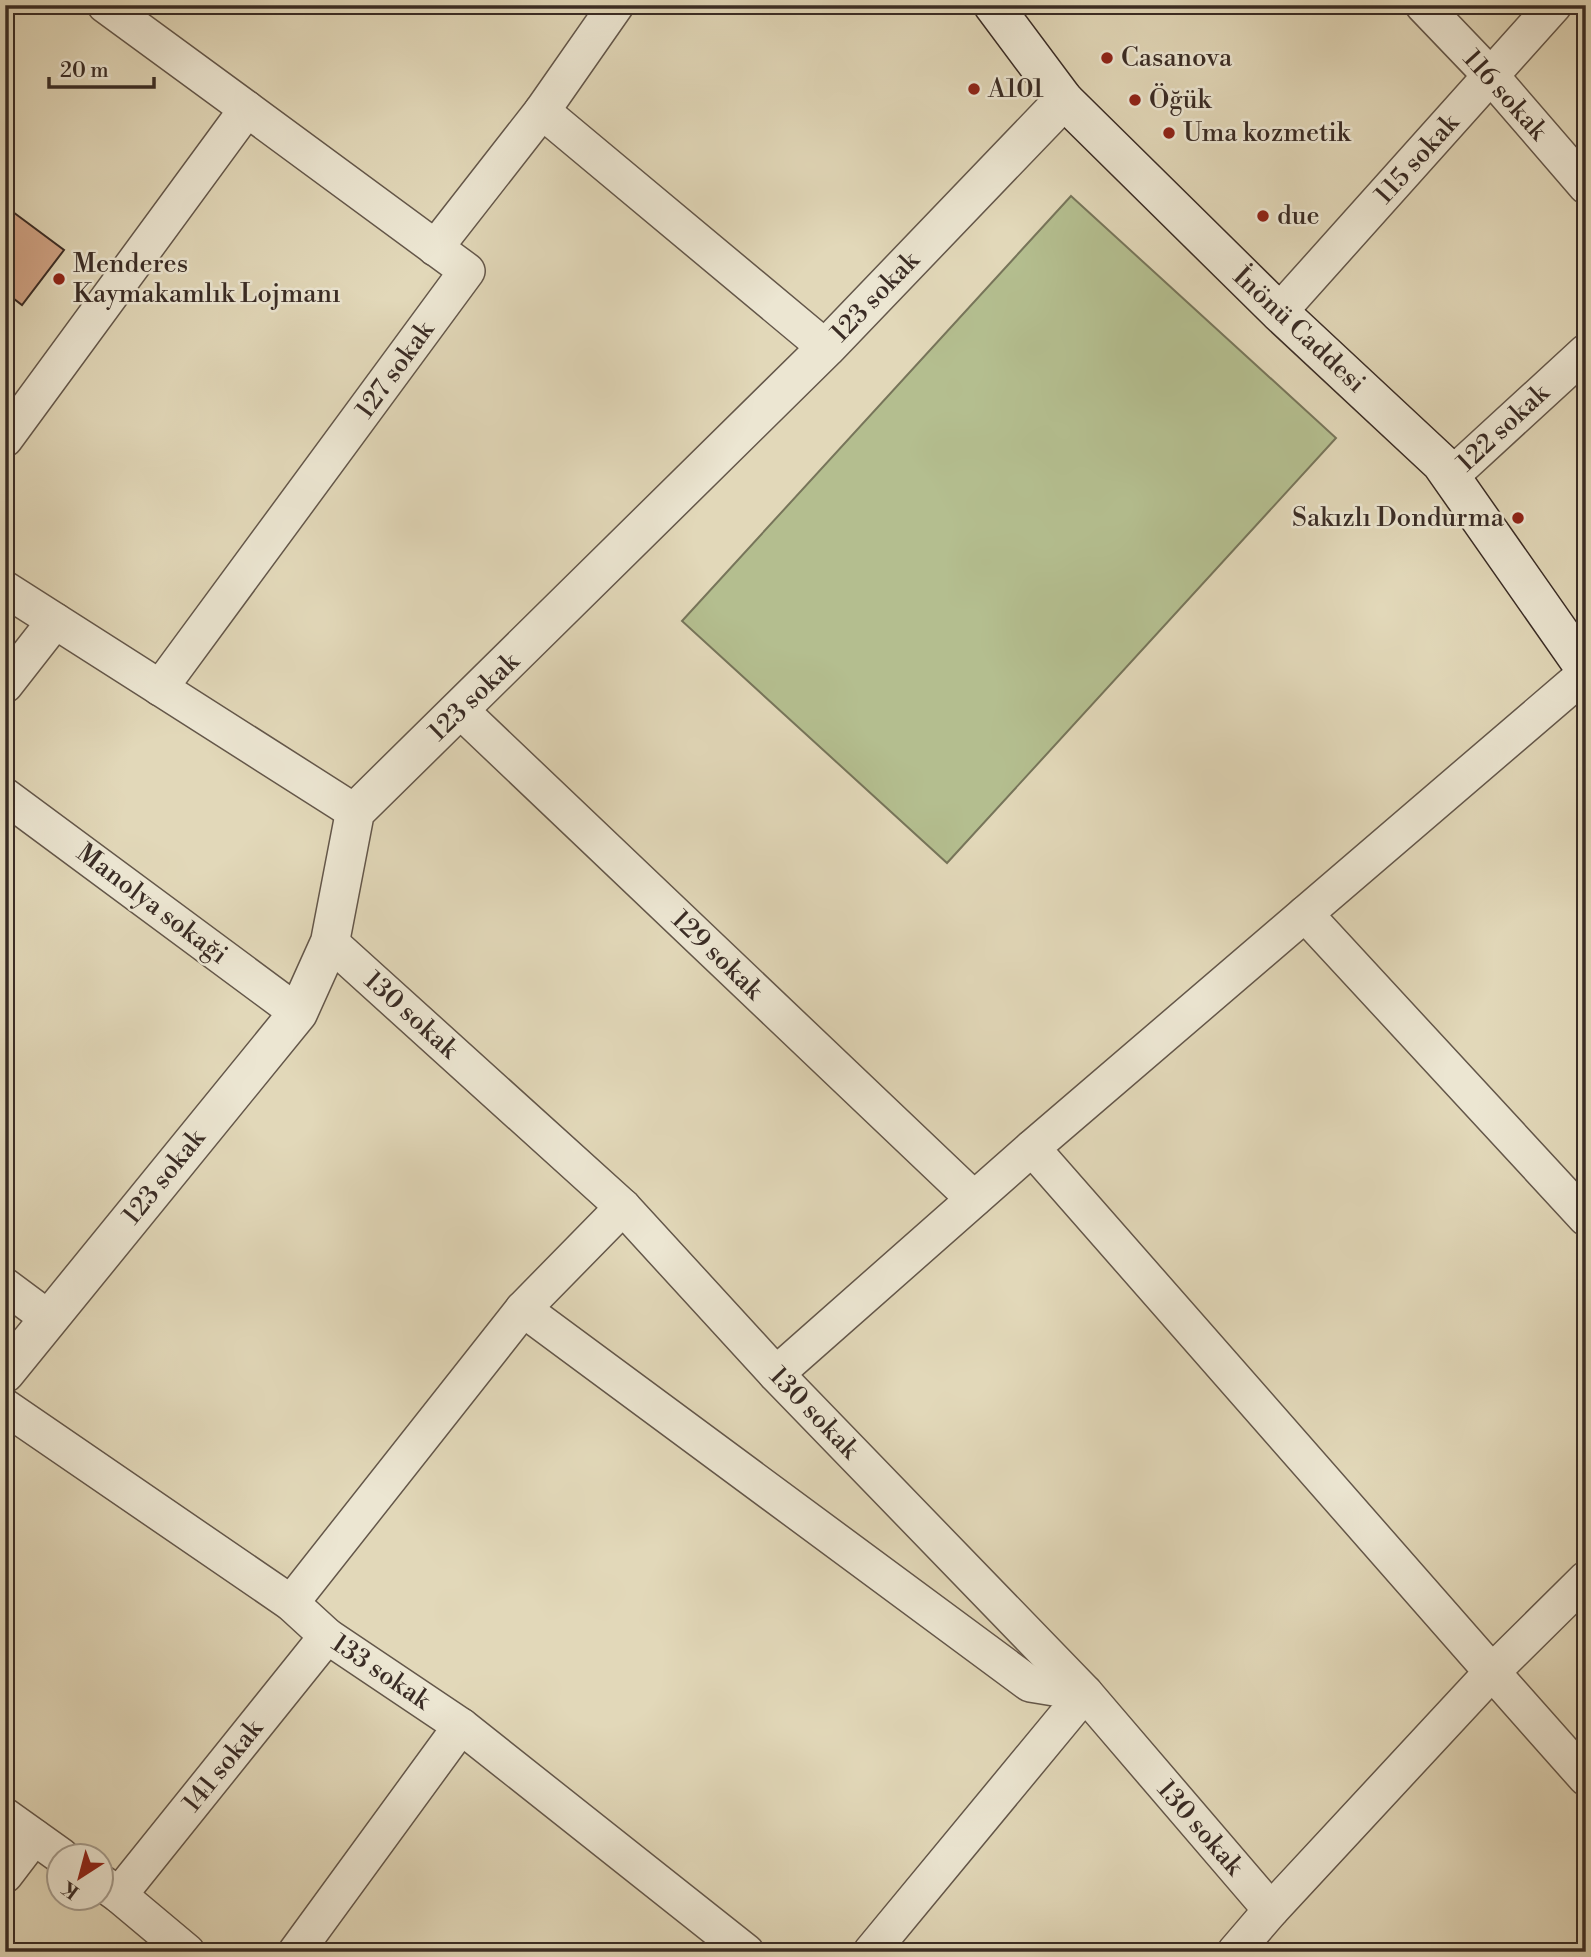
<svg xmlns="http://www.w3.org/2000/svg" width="1591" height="1957" font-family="'Libre Bodoni',serif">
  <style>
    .green { fill: #b4be8f; stroke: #77755a; stroke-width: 2 }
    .building { fill: #d1a486; stroke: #3a2c25; stroke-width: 2 }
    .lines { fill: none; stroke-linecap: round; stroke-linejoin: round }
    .minor-casing { stroke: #64574a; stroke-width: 38 }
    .tertiary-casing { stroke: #64574a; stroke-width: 41 }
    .secondary-casing { stroke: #3a2c25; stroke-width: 41 }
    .minor { stroke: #ece6d2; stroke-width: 35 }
    .tertiary { stroke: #ece6d2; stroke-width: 38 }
    .secondary { stroke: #ece6d2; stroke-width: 38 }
    .poi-dot { fill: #8f2418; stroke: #ece6d2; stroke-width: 2.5 }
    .labels { text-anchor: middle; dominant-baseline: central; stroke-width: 5; stroke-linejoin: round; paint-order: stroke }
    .poi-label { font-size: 26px; fill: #3a2c25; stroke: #ece6d2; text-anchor: start }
    .street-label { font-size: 26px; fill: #3a2c25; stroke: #ece6d2 }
  </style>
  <rect width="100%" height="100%" fill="#e2d8b9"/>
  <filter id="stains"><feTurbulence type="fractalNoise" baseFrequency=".00286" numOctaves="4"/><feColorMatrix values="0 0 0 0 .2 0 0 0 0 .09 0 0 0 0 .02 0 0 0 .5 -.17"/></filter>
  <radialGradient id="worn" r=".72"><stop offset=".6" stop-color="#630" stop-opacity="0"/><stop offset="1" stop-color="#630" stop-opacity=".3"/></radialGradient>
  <path class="green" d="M1071,196L1336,438L947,863L682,621Z"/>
  <path class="building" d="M13,212L64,250L22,305L5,292V222Z"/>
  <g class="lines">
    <g class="minor-casing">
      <g id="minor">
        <path d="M1423,5L1491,76L1586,186"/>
        <path d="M542,111L826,348"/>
        <path d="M435,248L542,111L616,5"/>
        <path d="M1279,312L1554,5"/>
        <path d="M5,439L247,109L105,5"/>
        <path d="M1451,476L1586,352"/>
        <path d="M5,589L355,812"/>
        <path d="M5,685L55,621"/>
        <path d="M160,688L467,271L247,109"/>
        <path d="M460,710L974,1199"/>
        <path d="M5,796L298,1013"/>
        <path d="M1305,914L1586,1218"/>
        <path d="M330,942L623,1207L776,1374L1085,1693L1271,1910"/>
        <path d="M5,1286L48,1318"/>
        <path d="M523,1309L1030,1684L1085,1693L871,1952"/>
        <path d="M776,1374L1032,1148"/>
        <path d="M5,1407L291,1603L327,1636L461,1726L746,1952"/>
        <path d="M1586,1579L1492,1672L1586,1778"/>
        <path d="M291,1603L523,1309L623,1207"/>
        <path d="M5,1816L61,1856"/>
        <path d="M5,1875L34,1837"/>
        <path d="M102,1883L119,1895L187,1952"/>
        <path d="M119,1895L327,1636"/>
        <path d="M296,1952L461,1726"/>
        <path d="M1235,1952L1271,1910L1492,1672L1032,1148L1586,673"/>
      </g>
    </g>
    <g class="tertiary-casing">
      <path id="tertiary" d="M5,1373L298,1013L330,942L355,812L826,348L1064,100"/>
    </g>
    <g class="secondary-casing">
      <path id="secondary" d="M993,5L1064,100L1279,312L1441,463L1586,670"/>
    </g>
    <use href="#minor" class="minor"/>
    <use href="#tertiary" class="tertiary"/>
    <use href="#secondary" class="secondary"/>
  </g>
  <g class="poi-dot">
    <circle cx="1107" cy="58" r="7"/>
    <circle cx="974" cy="89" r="7"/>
    <circle cx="1135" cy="100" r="7"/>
    <circle cx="1169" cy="133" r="7"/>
    <circle cx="1263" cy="216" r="7"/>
    <circle cx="59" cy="279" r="7"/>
    <circle cx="1518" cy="518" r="7"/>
  </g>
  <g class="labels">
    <g class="poi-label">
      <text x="1121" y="58">Casanova</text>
      <text x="988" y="89">A101</text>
      <text x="1149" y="100">Öğük</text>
      <text x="1183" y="133">Uma kozmetik</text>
      <text x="1277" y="216">due</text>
      <text x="73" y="264">Menderes<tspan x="73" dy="30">Kaymakamlık Lojmanı</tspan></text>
      <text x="1504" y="518" text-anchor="end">Sakızlı Dondurma</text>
    </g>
    <g class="street-label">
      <text transform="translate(1505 95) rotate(48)">116 sokak</text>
      <text transform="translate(1417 159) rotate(-48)">115 sokak</text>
      <text transform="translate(875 297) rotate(-46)">123 sokak</text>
      <text transform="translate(1299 330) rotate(43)">İnönü Caddesi</text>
      <text transform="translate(395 370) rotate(-54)">127 sokak</text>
      <text transform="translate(1503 428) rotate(-43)">122 sokak</text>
      <text transform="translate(474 697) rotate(-44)">123 sokak</text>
      <text transform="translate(152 904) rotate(37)">Manolya sokaği</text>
      <text transform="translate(717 955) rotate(44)">129 sokak</text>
      <text transform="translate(411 1015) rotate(42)">130 sokak</text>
      <text transform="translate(164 1177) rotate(-51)">123 sokak</text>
      <text transform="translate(814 1413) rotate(46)">130 sokak</text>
      <text transform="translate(381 1672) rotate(34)">133 sokak</text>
      <text transform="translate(223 1766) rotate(-51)">141 sokak</text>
      <text transform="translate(1200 1828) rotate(49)">130 sokak</text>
    </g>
  </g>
  <rect width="1591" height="1957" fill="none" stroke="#e2d8b9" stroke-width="28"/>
  <rect x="7" y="7" width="1577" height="1943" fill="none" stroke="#3a2c25" stroke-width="3.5"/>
  <rect x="14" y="14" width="1563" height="1929" fill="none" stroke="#3a2c25" stroke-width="2"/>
  <g transform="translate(80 1877) rotate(216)"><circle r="33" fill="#ece6d2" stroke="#a59c8d" stroke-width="2"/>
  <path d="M0-5L12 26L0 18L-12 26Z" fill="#8f2418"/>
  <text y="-10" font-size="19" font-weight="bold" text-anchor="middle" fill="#3a2c25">K</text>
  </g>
  <path d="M49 77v10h105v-10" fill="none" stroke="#3a2c25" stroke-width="3.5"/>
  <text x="60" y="77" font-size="21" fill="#3a2c25" stroke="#ece6d2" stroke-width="5" paint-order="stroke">20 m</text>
  <rect width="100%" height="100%" filter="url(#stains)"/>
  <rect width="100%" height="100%" fill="url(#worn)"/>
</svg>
